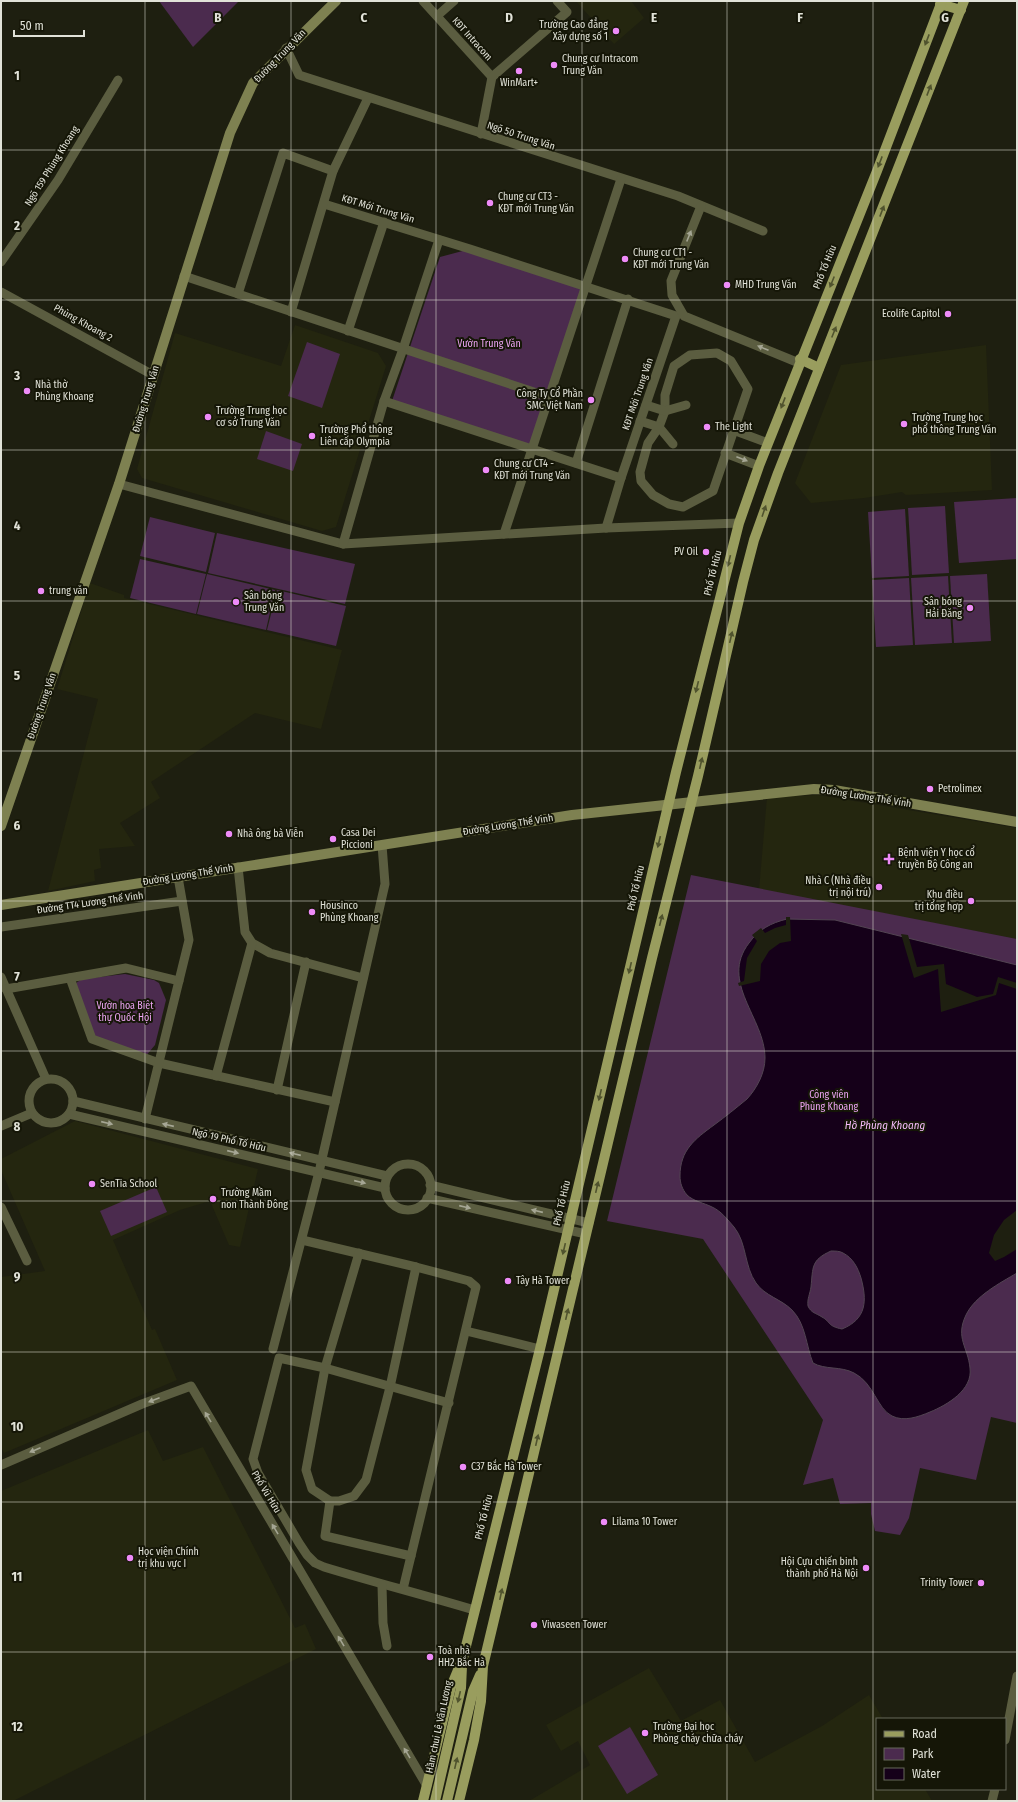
<svg xmlns="http://www.w3.org/2000/svg" width="1018" height="1802" font-family="'Fira Sans Condensed',sans-serif">
  <style>
    .built { fill: #24260f }
    .green { fill: #4b2b4e }
    .water { fill: #150019; stroke: #524452; fill-rule: evenodd }
    .pier { fill: #1e1f10 }
    .lines { fill: none; stroke-linecap: round; stroke-linejoin: round }
    .street { stroke: #5b5d40; stroke-width: 9 }
    .secondary { stroke: #7e8151; stroke-width: 10 }
    .primary { stroke: #999d5e; stroke-width: 10 }
    .oneway { fill: #50532e }
    .oneway2 { fill: #a5a694 }
    .grid { fill: none; stroke: #e1e2d8; stroke-width: 1; stroke-opacity: 0.55 }
    .poi-dot { fill: #ee8bf8; stroke: #151607; stroke-width: 1.5 }
    .labels { text-anchor: middle; dominant-baseline: central; stroke-width: 4; stroke-linejoin: round; paint-order: stroke }
    .poi-label { font-size: 10px; fill: #e1e2d8; stroke: #151607; text-anchor: start }
    .street-label { font-size: 10px; fill: #e1e2d8; stroke: #151607 }
    .park-label { font-size: 10px; fill: #eaa3f1; stroke: #151607 }
    .water-label { font-size: 11px; font-style: italic; fill: #f5bcfa; stroke: #151607 }
    .grid-label { font-size: 13px; text-anchor: middle; font-weight: bold; fill: #e1e2d8; stroke: #151607; stroke-width: 4; stroke-linejoin: round; paint-order: stroke }
  </style>
  <rect width="100%" height="100%" fill="#1e1f10"/>
  <g class="built">
    <path d="M576,1H631L644,18L614,44Z"/>
    <path d="M295,325L378,353L386,366L336,527L322,531L142,478L137,469L175,333L281,366Z"/>
    <path d="M986,345L992,490L906,495L902,492L864,498L811,503L795,483L841,365Z"/>
    <path d="M90,583L124,595V598L342,650L321,729L255,713L151,782L160,798L120,823L135,846L99,849L101,868L94,870L95,881L48,891L98,699L57,689Z"/>
    <path d="M818,795L1017,828V939L759,890L767,797Z"/>
    <path d="M75,1121L258,1169L240,1247L229,1245L210,1201L180,1210L113,1240L152,1330L155,1329L177,1380L4,1453L1,1447V1277L45,1271L1,1170V1159Z"/>
    <path d="M148,1430L163,1461L203,1447L295,1628L305,1624L316,1649L13,1801H1V1491Z"/>
    <path d="M649,1668L681,1721L720,1700L755,1762L822,1726L869,1695L883,1719H877V1789H925L932,1801H529L590,1765L578,1741L561,1751L546,1725Z"/>
  </g>
  <g class="green">
    <path d="M159,1H239L193,47Z"/>
    <path d="M470,249L585,286L532,448L392,401L440,257Z"/>
    <path d="M307,342L340,354L322,408L288,396Z"/>
    <path d="M266,431L302,444L293,471L257,459Z"/>
    <path d="M1017,498V559L959,563L954,502Z"/>
    <path d="M945,506L949,573L912,575L908,508Z"/>
    <path d="M905,509L909,576L872,578L868,512Z"/>
    <path d="M150,517L215,533L206,572L140,556Z"/>
    <path d="M217,533L355,564L345,604L208,573Z"/>
    <path d="M140,559L206,574L196,614L130,598Z"/>
    <path d="M207,574L275,590L266,630L197,614Z"/>
    <path d="M987,574L991,641L954,643L950,576Z"/>
    <path d="M948,576L952,643L915,645L911,578Z"/>
    <path d="M909,578L913,645L876,647L872,580Z"/>
    <path d="M277,590L346,606L336,646L267,630Z"/>
    <path d="M691,875L1017,939V1423L991,1417L976,1480L920,1468L909,1518L900,1535L875,1531L871,1514V1503L840,1504L833,1478L803,1485L823,1420L703,1239L607,1221Z"/>
    <path d="M125,974L154,980L159,983L166,1000L155,1045L144,1058L92,1039L76,983L82,979Z"/>
    <path d="M156,1187L167,1212L111,1236L100,1211Z"/>
    <path d="M630,1727L658,1775L627,1794L598,1746Z"/>
  </g>
  <path class="water" d="M787,919L835,920L1017,965V1273C1000,1283 975,1296 966,1315C955,1338 968,1347 970,1368C973,1390 947,1405 930,1412C918,1417 904,1422 892,1416C877,1409 874,1383 854,1373C841,1366 825,1370 813,1363C806,1346 806,1324 792,1310C781,1299 765,1296 756,1283C744,1266 747,1243 734,1227C727,1219 721,1211 712,1207C704,1203 693,1201 687,1195C682,1189 680,1183 680,1176C680,1150 695,1139 714,1125C725,1117 736,1108 747,1099C757,1088 765,1073 765,1058C765,1018 719,982 749,943C759,929 771,923 787,919ZM831,1251C835,1251 840,1251 843,1253C853,1258 858,1268 861,1278C867,1300 867,1319 842,1329C827,1326 831,1322 822,1317C816,1313 811,1313 808,1306C807,1299 810,1294 811,1287C813,1267 811,1260 831,1251Z"/>
  <g class="pier">
    <path d="M786,917H790L791,941L780,943L769,951L761,964L760,981L739,986L738,983L744,981L747,958L757,941L752,935L761,928L765,933L775,928L786,925Z"/>
    <path d="M901,934L908,935L917,967L944,964L946,984L977,997L993,994L998,977L1017,983V989L999,983L996,995L941,1012L938,969L914,978Z"/>
    <path d="M1017,1210V1249L1004,1257L995,1261L989,1253L994,1235L1004,1220Z"/>
  </g>
  <g class="lines">
    <g class="street">
      <path d="M423,1L492,77"/>
      <path d="M437,16L454,1"/>
      <path d="M286,48L299,75L678,196L763,231"/>
      <path d="M481,134L492,77L567,12L557,1"/>
      <path d="M324,204L470,249L676,316L621,478L606,528"/>
      <path d="M701,206L671,281L672,295L684,316L799,363"/>
      <path d="M1,262L58,180L118,80"/>
      <path d="M184,276L549,397"/>
      <path d="M1,292L153,375"/>
      <path d="M238,294L283,153L333,171"/>
      <path d="M291,312L333,171L368,98"/>
      <path d="M348,331L384,222"/>
      <path d="M717,353L731,361L748,389L713,491L683,507L669,504L653,495L641,481L640,472L648,443L659,427L665,411V395L674,366L690,355Z"/>
      <path d="M384,401L621,478"/>
      <path d="M646,405L665,411L686,405"/>
      <path d="M640,421L659,427L673,444"/>
      <path d="M733,430L768,443"/>
      <path d="M725,453L759,466"/>
      <path d="M576,463L628,299"/>
      <path d="M119,484L343,544L606,528L739,523"/>
      <path d="M504,534L621,179"/>
      <path d="M343,544L384,401L403,349L439,240"/>
      <path d="M238,867L245,932L252,943L270,953L363,978"/>
      <path d="M1,927L182,901"/>
      <path d="M1,977L46,1079"/>
      <path d="M70,978L92,1039L159,1063L335,1102"/>
      <path d="M6,989L126,968L179,981"/>
      <path d="M216,1076L252,943"/>
      <circle cx="51" cy="1101" r="22"/>
      <path d="M277,1090L306,962"/>
      <path d="M73,1101L387,1176"/>
      <path d="M69,1114L385,1188"/>
      <path d="M145,1119L189,940L178,877"/>
      <path d="M1,1126L32,1113"/>
      <circle cx="408" cy="1187" r="23"/>
      <path d="M430,1185L589,1223"/>
      <path d="M427,1198L586,1234"/>
      <path d="M1,1207L27,1261"/>
      <path d="M302,1240L416,1267L469,1281L476,1287L403,1589"/>
      <path d="M359,1253L325,1368L306,1470L312,1489L330,1501H339L354,1496L366,1480L390,1387L416,1267"/>
      <path d="M466,1331L540,1349"/>
      <path d="M273,1349L319,1172L385,884L382,845"/>
      <path d="M449,1403L325,1368L279,1358L253,1459L258,1473L299,1543L307,1555L315,1563L324,1567C373,1582 424,1595 474,1610"/>
      <path d="M1,1465L142,1404L191,1386L427,1786"/>
      <path d="M330,1501L325,1536L411,1556"/>
      <path d="M382,1585L383,1623L387,1646"/>
      <path d="M1005,1740L1017,1676"/>
      <path d="M992,1801L995,1789"/>
    </g>
    <g class="secondary">
      <path d="M1,826L119,484L230,133L253,83L336,1"/>
      <path d="M1,905L572,815L814,789L834,790L1017,822"/>
    </g>
    <g class="primary">
      <path d="M940,4L961,10"/>
      <path d="M800,359L819,368"/>
      <path d="M423,1801L451,1687L463,1658L540,1349L676,772L739,523L759,466L877,171L942,1"/>
      <path d="M435,1801L461,1688L462,1666"/>
      <path d="M447,1801L473,1691L480,1675"/>
      <path d="M459,1801L474,1740L481,1701L483,1666L652,958L698,776L743,582L754,540L778,473L964,1"/>
    </g>
  </g>
  <defs><path id="oneway-solid" d="M-6-.8H1V-3.2L6.5 0L1 3.2V.8H-6Z"/></defs>
  <g class="oneway">
    <use href="#oneway-solid" transform="translate(927 40) rotate(111)"/>
    <use href="#oneway-solid" transform="translate(929 90) rotate(-69)"/>
    <use href="#oneway-solid" transform="translate(880 162) rotate(111)"/>
    <use href="#oneway-solid" transform="translate(882 211) rotate(-69)"/>
    <use href="#oneway-solid" transform="translate(832 282) rotate(112)"/>
    <use href="#oneway-solid" transform="translate(834 332) rotate(-68)"/>
    <use href="#oneway-solid" transform="translate(783 403) rotate(111)"/>
    <use href="#oneway-solid" transform="translate(764 511) rotate(-71)"/>
    <use href="#oneway-solid" transform="translate(729 561) rotate(104)"/>
    <use href="#oneway-solid" transform="translate(731 637) rotate(-77)"/>
    <use href="#oneway-solid" transform="translate(697 687) rotate(104)"/>
    <use href="#oneway-solid" transform="translate(701 763) rotate(-77)"/>
    <use href="#oneway-solid" transform="translate(659 842) rotate(103)"/>
    <use href="#oneway-solid" transform="translate(661 920) rotate(-76)"/>
    <use href="#oneway-solid" transform="translate(630 968) rotate(103)"/>
    <use href="#oneway-solid" transform="translate(600 1095) rotate(103)"/>
    <use href="#oneway-solid" transform="translate(597 1187) rotate(-77)"/>
    <use href="#oneway-solid" transform="translate(564 1249) rotate(103)"/>
    <use href="#oneway-solid" transform="translate(567 1314) rotate(-77)"/>
    <use href="#oneway-solid" transform="translate(537 1440) rotate(-77)"/>
    <use href="#oneway-solid" transform="translate(501 1594) rotate(-78)"/>
    <use href="#oneway-solid" transform="translate(459 1697) rotate(103)"/>
    <use href="#oneway-solid" transform="translate(456 1763) rotate(-77)"/>
  </g>
  <g class="oneway2">
    <use href="#oneway-solid" transform="translate(689 236) rotate(-68)"/>
    <use href="#oneway-solid" transform="translate(763 348) rotate(-158)"/>
    <use href="#oneway-solid" transform="translate(742 459) rotate(21)"/>
    <use href="#oneway-solid" transform="translate(107 1123) rotate(13)"/>
    <use href="#oneway-solid" transform="translate(168 1125) rotate(-167)"/>
    <use href="#oneway-solid" transform="translate(233 1152) rotate(13)"/>
    <use href="#oneway-solid" transform="translate(295 1154) rotate(-167)"/>
    <use href="#oneway-solid" transform="translate(360 1182) rotate(13)"/>
    <use href="#oneway-solid" transform="translate(465 1207) rotate(13)"/>
    <use href="#oneway-solid" transform="translate(537 1211) rotate(-167)"/>
    <use href="#oneway-solid" transform="translate(154 1400) rotate(159)"/>
    <use href="#oneway-solid" transform="translate(208 1417) rotate(-121)"/>
    <use href="#oneway-solid" transform="translate(35 1450) rotate(157)"/>
    <use href="#oneway-solid" transform="translate(275 1529) rotate(-121)"/>
    <use href="#oneway-solid" transform="translate(341 1641) rotate(-121)"/>
    <use href="#oneway-solid" transform="translate(407 1753) rotate(-121)"/>
  </g>
  <path class="grid" d="M145,1V1801M291,1V1801M436,1V1801M582,1V1801M727,1V1801M873,1V1801M1,150H1017M1,300H1017M1,450H1017M1,601H1017M1,751H1017M1,901H1017M1,1051H1017M1,1201H1017M1,1352H1017M1,1502H1017M1,1652H1017"/>
  <g class="poi-dot">
    <circle cx="616" cy="31" r="4"/>
    <circle cx="554" cy="65" r="4"/>
    <circle cx="519" cy="71" r="4"/>
    <circle cx="490" cy="203" r="4"/>
    <circle cx="625" cy="259" r="4"/>
    <circle cx="727" cy="285" r="4"/>
    <circle cx="948" cy="314" r="4"/>
    <circle cx="27" cy="391" r="4"/>
    <circle cx="591" cy="400" r="4"/>
    <circle cx="208" cy="417" r="4"/>
    <circle cx="904" cy="424" r="4"/>
    <circle cx="707" cy="427" r="4"/>
    <circle cx="312" cy="436" r="4"/>
    <circle cx="486" cy="470" r="4"/>
    <circle cx="706" cy="552" r="4"/>
    <circle cx="41" cy="591" r="4"/>
    <circle cx="236" cy="602" r="4"/>
    <circle cx="970" cy="608" r="4"/>
    <circle cx="930" cy="789" r="4"/>
    <circle cx="229" cy="834" r="4"/>
    <circle cx="333" cy="839" r="4"/>
    <path d="M887 853h4v4h4v4h-4v4h-4v-4h-4v-4h4z"/>
    <circle cx="879" cy="887" r="4"/>
    <circle cx="971" cy="901" r="4"/>
    <circle cx="312" cy="912" r="4"/>
    <circle cx="92" cy="1184" r="4"/>
    <circle cx="213" cy="1199" r="4"/>
    <circle cx="508" cy="1281" r="4"/>
    <circle cx="463" cy="1467" r="4"/>
    <circle cx="604" cy="1522" r="4"/>
    <circle cx="130" cy="1558" r="4"/>
    <circle cx="866" cy="1568" r="4"/>
    <circle cx="981" cy="1583" r="4"/>
    <circle cx="534" cy="1625" r="4"/>
    <circle cx="430" cy="1657" r="4"/>
    <circle cx="645" cy="1733" r="4"/>
  </g>
  <g class="labels">
    <g class="poi-label">
      <text x="608" y="25" text-anchor="end">Trường Cao đẳng<tspan x="608" dy="12">Xây dựng số 1</tspan></text>
      <text x="562" y="59">Chung cư Intracom<tspan x="562" dy="12">Trung Văn</tspan></text>
      <text x="519" y="83" text-anchor="middle">WinMart+</text>
      <text x="498" y="197">Chung cư CT3 -<tspan x="498" dy="12">KĐT mới Trung Văn</tspan></text>
      <text x="633" y="253">Chung cư CT1 -<tspan x="633" dy="12">KĐT mới Trung Văn</tspan></text>
      <text x="735" y="285">MHD Trung Văn</text>
      <text x="940" y="314" text-anchor="end">Ecolife Capitol</text>
      <text x="35" y="385">Nhà thờ<tspan x="35" dy="12">Phùng Khoang</tspan></text>
      <text x="583" y="394" text-anchor="end">Công Ty Cổ Phần<tspan x="583" dy="12">SMC Việt Nam</tspan></text>
      <text x="216" y="411">Trường Trung học<tspan x="216" dy="12">cơ sở Trung Văn</tspan></text>
      <text x="912" y="418">Trường Trung học<tspan x="912" dy="12">phổ thông Trung Văn</tspan></text>
      <text x="715" y="427">The Light</text>
      <text x="320" y="430">Trường Phổ thông<tspan x="320" dy="12">Liên cấp Olympia</tspan></text>
      <text x="494" y="464">Chung cư CT4 -<tspan x="494" dy="12">KĐT mới Trung Văn</tspan></text>
      <text x="698" y="552" text-anchor="end">PV Oil</text>
      <text x="49" y="591">trung văn</text>
      <text x="244" y="596">Sân bóng<tspan x="244" dy="12">Trung Văn</tspan></text>
      <text x="962" y="602" text-anchor="end">Sân bóng<tspan x="962" dy="12">Hải Đăng</tspan></text>
      <text x="938" y="789">Petrolimex</text>
      <text x="341" y="833">Casa Dei<tspan x="341" dy="12">Piccioni</tspan></text>
      <text x="237" y="834">Nhà ông bà Viễn</text>
      <text x="898" y="853">Bệnh viện Y học cổ<tspan x="898" dy="12">truyền Bộ Công an</tspan></text>
      <text x="871" y="881" text-anchor="end">Nhà C (Nhà điều<tspan x="871" dy="12">trị nội trú)</tspan></text>
      <text x="963" y="895" text-anchor="end">Khu điều<tspan x="963" dy="12">trị tổng hợp</tspan></text>
      <text x="320" y="906">Housinco<tspan x="320" dy="12">Phùng Khoang</tspan></text>
      <text x="100" y="1184">SenTia School</text>
      <text x="221" y="1193">Trường Mầm<tspan x="221" dy="12">non Thành Đông</tspan></text>
      <text x="516" y="1281">Tây Hà Tower</text>
      <text x="471" y="1467">C37 Bắc Hà Tower</text>
      <text x="612" y="1522">Lilama 10 Tower</text>
      <text x="138" y="1552">Học viện Chính<tspan x="138" dy="12">trị khu vực I</tspan></text>
      <text x="858" y="1562" text-anchor="end">Hội Cựu chiến binh<tspan x="858" dy="12">thành phố Hà Nội</tspan></text>
      <text x="973" y="1583" text-anchor="end">Trinity Tower</text>
      <text x="542" y="1625">Viwaseen Tower</text>
      <text x="438" y="1651">Toà nhà<tspan x="438" dy="12">HH2 Bắc Hà</tspan></text>
      <text x="653" y="1727">Trường Đại học<tspan x="653" dy="12">Phòng cháy chữa cháy</tspan></text>
    </g>
    <g class="street-label">
      <text transform="translate(472 39) rotate(48)">KĐT Intracom</text>
      <text transform="translate(280 56) rotate(-46)">Đường Trung Văn</text>
      <text transform="translate(521 136) rotate(18)">Ngõ 50 Trung Văn</text>
      <text transform="translate(52 166) rotate(-58)">Ngõ 159 Phùng Khoang</text>
      <text transform="translate(378 209) rotate(17)">KĐT Mới Trung Văn</text>
      <text transform="translate(825 267) rotate(-68)">Phố Tố Hữu</text>
      <text transform="translate(83 323) rotate(29)">Phùng Khoang 2</text>
      <text transform="translate(638 394) rotate(-71)">KĐT Mới Trung Văn</text>
      <text transform="translate(146 399) rotate(-73)">Đường Trung Văn</text>
      <text transform="translate(713 573) rotate(-76)">Phố Tố Hữu</text>
      <text transform="translate(42 706) rotate(-71)">Đường Trung Văn</text>
      <text transform="translate(866 797) rotate(9)">Đường Lương Thế Vinh</text>
      <text transform="translate(508 825) rotate(-9)">Đường Lương Thế Vinh</text>
      <text transform="translate(188 875) rotate(-9)">Đường Lương Thế Vinh</text>
      <text transform="translate(636 888) rotate(-77)">Phố Tố Hữu</text>
      <text transform="translate(90 903) rotate(-8)">Đường TT4 Lương Thế Vinh</text>
      <text transform="translate(229 1140) rotate(13)">Ngõ 19 Phố Tố Hữu</text>
      <text transform="translate(562 1203) rotate(-77)">Phố Tố Hữu</text>
      <text transform="translate(266 1492) rotate(59)">Phố Vũ Hữu</text>
      <text transform="translate(484 1517) rotate(-76)">Phố Tố Hữu</text>
      <text transform="translate(439 1727) rotate(-78)">Hầm chui Lê Văn Lương</text>
    </g>
    <g class="park-label">
      <text x="489" y="344">Vườn Trung Văn</text>
      <text x="125" y="1006">Vườn hoa Biệt<tspan x="125" dy="12">thự Quốc Hội</tspan></text>
      <text x="829" y="1095">Công viên<tspan x="829" dy="12">Phùng Khoang</tspan></text>
    </g>
    <g class="water-label">
      <text x="885" y="1125">Hồ Phùng Khoang</text>
    </g>
  </g>
  <g class="grid-label">
    <text x="218" y="22">B</text>
    <text x="364" y="22">C</text>
    <text x="509" y="22">D</text>
    <text x="654" y="22">E</text>
    <text x="800" y="22">F</text>
    <text x="945" y="22">G</text>
    <text x="17" y="80">1</text>
    <text x="17" y="230">2</text>
    <text x="17" y="380">3</text>
    <text x="17" y="530">4</text>
    <text x="17" y="680">5</text>
    <text x="17" y="830">6</text>
    <text x="17" y="981">7</text>
    <text x="17" y="1131">8</text>
    <text x="17" y="1281">9</text>
    <text x="17" y="1431">10</text>
    <text x="17" y="1581">11</text>
    <text x="17" y="1731">12</text>
  </g>
  <rect width="1018" height="1802" fill="none" stroke="#e1e2d8" stroke-width="4"/>
  <rect x="876" y="1718" width="130" height="72" fill="#151607" stroke="#67685b"/>
  <rect x="884" y="1731" width="20" height="6" fill="#999d5e" stroke="#67685b"/>
  <text x="912" y="1738" font-size="12" fill="#e1e2d8">Road</text>
  <rect x="884" y="1748" width="20" height="12" fill="#4b2b4e" stroke="#67685b"/>
  <text x="912" y="1758" font-size="12" fill="#e1e2d8">Park</text>
  <rect x="884" y="1768" width="20" height="12" fill="#150019" stroke="#67685b"/>
  <text x="912" y="1778" font-size="12" fill="#e1e2d8">Water</text>
  <path d="M14 30v6h70v-6" fill="none" stroke="#e1e2d8" stroke-width="2"/>
  <text x="20" y="30" font-size="12" fill="#e1e2d8" stroke="#151607" stroke-width="3" paint-order="stroke">50 m</text>
</svg>
